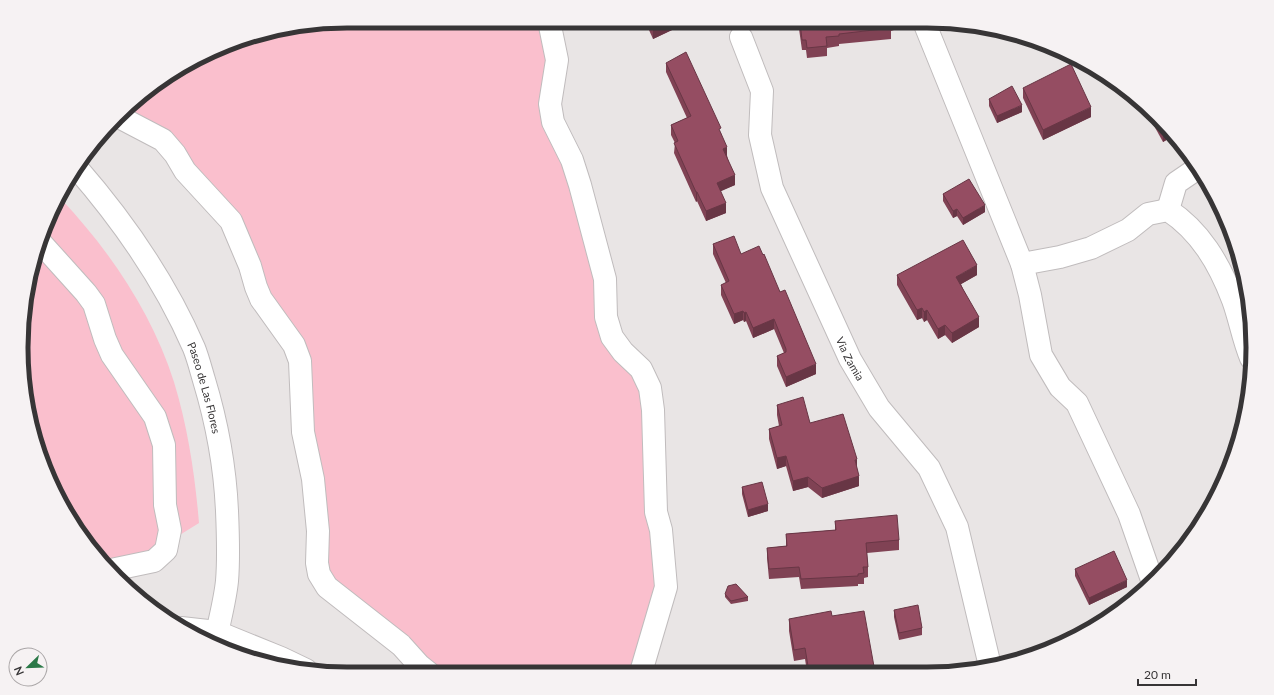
<svg xmlns="http://www.w3.org/2000/svg" width="1274" height="695" font-family="Lato,sans-serif">
  <style>
    .green { fill: #fabfcd }
    .lines { fill: none; stroke-linecap: round; stroke-linejoin: round }
    .minor-casing { stroke: #c0bcbd; stroke-width: 24 }
    .major-casing { stroke: #c0bcbd; stroke-width: 24 }
    .minor { stroke: #fff; stroke-width: 22 }
    .major { stroke: #fff; stroke-width: 22 }
    .wall { fill: #804254 }
    .shaded-wall { fill: #683645 }
    .building { fill: #954d62; stroke: #683645 }
    .labels { text-anchor: middle; dominant-baseline: central; stroke-width: 4; stroke-linejoin: round; paint-order: stroke }
    .street-label { font-size: 11px; fill: #373536; stroke: #f6f2f3 }
    .rim { fill: none; stroke: #373536; stroke-width: 5 }
  </style>
  <rect width="100%" height="100%" fill="#e9e5e5"/>
  <g class="green">
    <path d="M348,21H541L584,215L598,306L644,387L658,574L636,663L629,672L440,673L327,574L315,464L307,364L267,298L259,268L128,110L149,89L242,38Z"/>
    <path d="M61,199C110,251 152,313 174,382C188,428 195,475 199,523L162,546L150,555L105,566L46,473L22,369L32,263Z"/>
  </g>
  <g class="lines">
    <g class="minor-casing">
      <g id="minor">
        <path d="M549,21L557,60L550,104L553,122L572,160L580,185L605,279L606,317L612,337L623,352L641,369L650,388L653,410L656,512L661,530L666,587L641,672"/>
        <path d="M924,22L1022,264L1030,295L1041,355L1060,387L1077,403L1129,514L1152,580"/>
        <path id="s1" d="M741,37L762,91L760,135L772,188L850,359L879,408L929,468L957,527L990,666"/>
        <path d="M121,118L163,140L175,154L185,171L231,221L250,266L256,287L261,299L294,345L300,361L303,432L313,479L318,531L317,563L319,574L327,587L401,645L419,665L429,673"/>
        <path id="s2" d="M76,167C124,222 165,281 194,348C198,358 201,370 204,380C217,423 225,466 227,511C228,534 229,558 227,581C225,601 219,622 215,643"/>
        <path d="M1168,210L1176,183L1198,168"/>
        <path d="M41,243L86,293L94,304L105,339L112,355L155,417L164,445L165,505L170,530L166,550L154,561L111,570"/>
        <path d="M1022,264L1060,257L1091,248L1128,230L1148,214L1168,210C1200,231 1219,263 1233,300C1240,319 1243,339 1251,358"/>
      </g>
    </g>
    <g class="major-casing">
      <path id="major" d="M181,628L217,632L281,658L306,670"/>
    </g>
    <use href="#minor" class="minor"/>
    <use href="#major" class="major"/>
  </g>
  <g class="wall">
    <path d="M645,21H672V30L653,39Z"/>
    <path d="M798,22H894V30L891,31V39L839,44V46L827,48V56L807,58L806,50H802Z"/>
    <path d="M666,63L721,133L735,185L720,191L726,213L706,221L697,201L696,202L674,153L675,143L671,135V125L687,118L666,72Z"/>
    <path d="M1023,88L1091,117L1043,140L1023,98Z"/>
    <path d="M989,99L1022,112L997,123L989,106Z"/>
    <path d="M1147,108L1173,136L1163,142L1147,113Z"/>
    <path d="M943,194L985,212L963,225L957,216L953,218L943,201Z"/>
    <path d="M713,244L741,254L780,292L816,374L786,387L777,366V356L784,353L774,329L753,338L746,321L744,322L743,320L734,324L721,295V285L726,283L713,254Z"/>
    <path d="M1237,252H1238L1242,263L1243,273L1237,262Z"/>
    <path d="M897,275H977L961,284L979,327L952,343L945,335L938,339L927,320L924,322L922,318L917,320L897,285Z"/>
    <path d="M777,405L810,423L857,468L859,486L822,498L808,487L793,491L786,466L777,469L769,439V429L779,426L777,415Z"/>
    <path d="M742,487L768,511L748,517L742,494Z"/>
    <path d="M835,521L899,540V550L867,553L868,567V577L864,578V584H858V586L801,589L799,577L769,579L767,558V548L786,546V534L835,530Z"/>
    <path d="M1075,569L1127,587L1089,605L1075,576Z"/>
    <path d="M725,594L748,597V601L731,604L725,597Z"/>
    <path d="M894,610L922,628V635L899,640L894,617Z"/>
    <path d="M832,616L875,672H807L805,659L794,661L789,631V619Z"/>
    <path d="M1088,629L1066,640V633Z"/>
  </g>
  <g class="shaded-wall">
    <path d="M663,21H672V30L653,39V26Z"/>
    <path d="M1022,105V112L997,123V116Z"/>
    <path d="M1091,107V117L1043,140V130Z"/>
    <path d="M1169,131L1173,136L1163,142V135Z"/>
    <path d="M727,147V157L723,149Z"/>
    <path d="M735,175V185L717,193V183Z"/>
    <path d="M696,192H697V201L696,202Z"/>
    <path d="M726,203V213L706,221V211Z"/>
    <path d="M985,205V212L963,225V218Z"/>
    <path d="M957,209V216L953,218V211Z"/>
    <path d="M977,265V275L956,287V277Z"/>
    <path d="M922,308V318L917,320V310Z"/>
    <path d="M927,310V320L924,322V312Z"/>
    <path d="M743,311V320L734,324V314Z"/>
    <path d="M746,312V321L744,322V313Z"/>
    <path d="M979,317V327L952,343V333Z"/>
    <path d="M774,319V329L753,338V328Z"/>
    <path d="M945,325V335L938,339V329Z"/>
    <path d="M816,364V374L786,387V377Z"/>
    <path d="M786,456V466L777,469V458Z"/>
    <path d="M857,459V469L855,460Z"/>
    <path d="M859,476V486L822,498V488Z"/>
    <path d="M808,477V487L793,491V481Z"/>
    <path d="M768,504V511L748,517V510Z"/>
    <path d="M1127,580V587L1089,605V598Z"/>
  </g>
  <g class="building">
    <path d="M651,21H663L653,26Z"/>
    <path d="M800,22H890L891,28L839,34V36L826,37L827,46L807,48L806,40H802Z"/>
    <path d="M686,52L721,128L719,129L727,147L723,149L735,175L717,183L726,203L706,211L697,192H696L674,143L678,141L671,125L691,116L666,63Z"/>
    <path d="M1071,64L1091,107L1043,130L1023,88Z"/>
    <path d="M1012,86L1022,105L997,116L989,99Z"/>
    <path d="M1150,111L1169,131L1163,135Z"/>
    <path d="M969,179L985,205L963,218L957,209L953,211L943,194Z"/>
    <path d="M734,236L741,254L759,246L763,255L764,254L780,292L785,290L816,364L786,377L777,356L786,352V349L774,319L753,328L746,312L744,313L743,311L734,314L721,285L729,281L713,244Z"/>
    <path d="M963,240L977,265L956,277L979,317L952,333L945,325L938,329L927,310L924,312L922,308L917,310L897,275Z"/>
    <path d="M803,397L810,423L843,414L857,459L855,460L859,476L822,488L808,477L793,481L786,456L777,458L769,429L782,425L777,405Z"/>
    <path d="M762,482L768,504L748,510L742,487Z"/>
    <path d="M897,515L899,540L866,543L868,567H863L864,573L858,574V576L801,579L799,567L769,569L767,548L787,546L786,534L836,530L835,521Z"/>
    <path d="M1114,551L1127,580L1089,598L1075,569Z"/>
    <path d="M736,584L748,597L731,601L725,594L728,586Z"/>
    <path d="M918,605L922,628L899,633L894,610Z"/>
    <path d="M831,611L832,616L864,611L875,672H833L832,669L814,672H809L805,648L794,650L789,619Z"/>
    <path d="M1086,625L1088,629L1068,639L1066,633Z"/>
  </g>
  <g class="labels">
    <g class="street-label">
      <text stroke="none"><textPath href="#s1" startOffset="344">Via Zamia</textPath></text>
      <text stroke="none"><textPath href="#s2" startOffset="258">Paseo de Las Flores</textPath></text>
    </g>
  </g>
  <path d="M0 0H1274V695H0ZM347 28H927A319 319 0 0 1 1246 347V348A319 319 0 0 1 927 667H347A319 319 0 0 1 28 348V347A319 319 0 0 1 347 28Z" fill="#f6f2f3" fill-rule="evenodd"/>
  <path class="rim" d="M347 28H927A319 319 0 0 1 1246 347V348A319 319 0 0 1 927 667H347A319 319 0 0 1 28 348V347A319 319 0 0 1 347 28Z"/>
  <g transform="translate(28 667) rotate(247)"><circle r="19" fill="#f6f2f3" stroke="#aaa6a7"/>
  <path d="M0-3L7 15L0 10L-7 15Z" fill="#2b7948"/>
  <text y="-6" font-size="11" font-weight="bold" text-anchor="middle" fill="#373536">N</text>
  </g>
  <path d="M1138 679v6h58v-6" fill="none" stroke="#373536" stroke-width="2"/>
  <text x="1144" y="679" font-size="12" fill="#373536" stroke="#f6f2f3" stroke-width="3" paint-order="stroke">20 m</text>
</svg>
